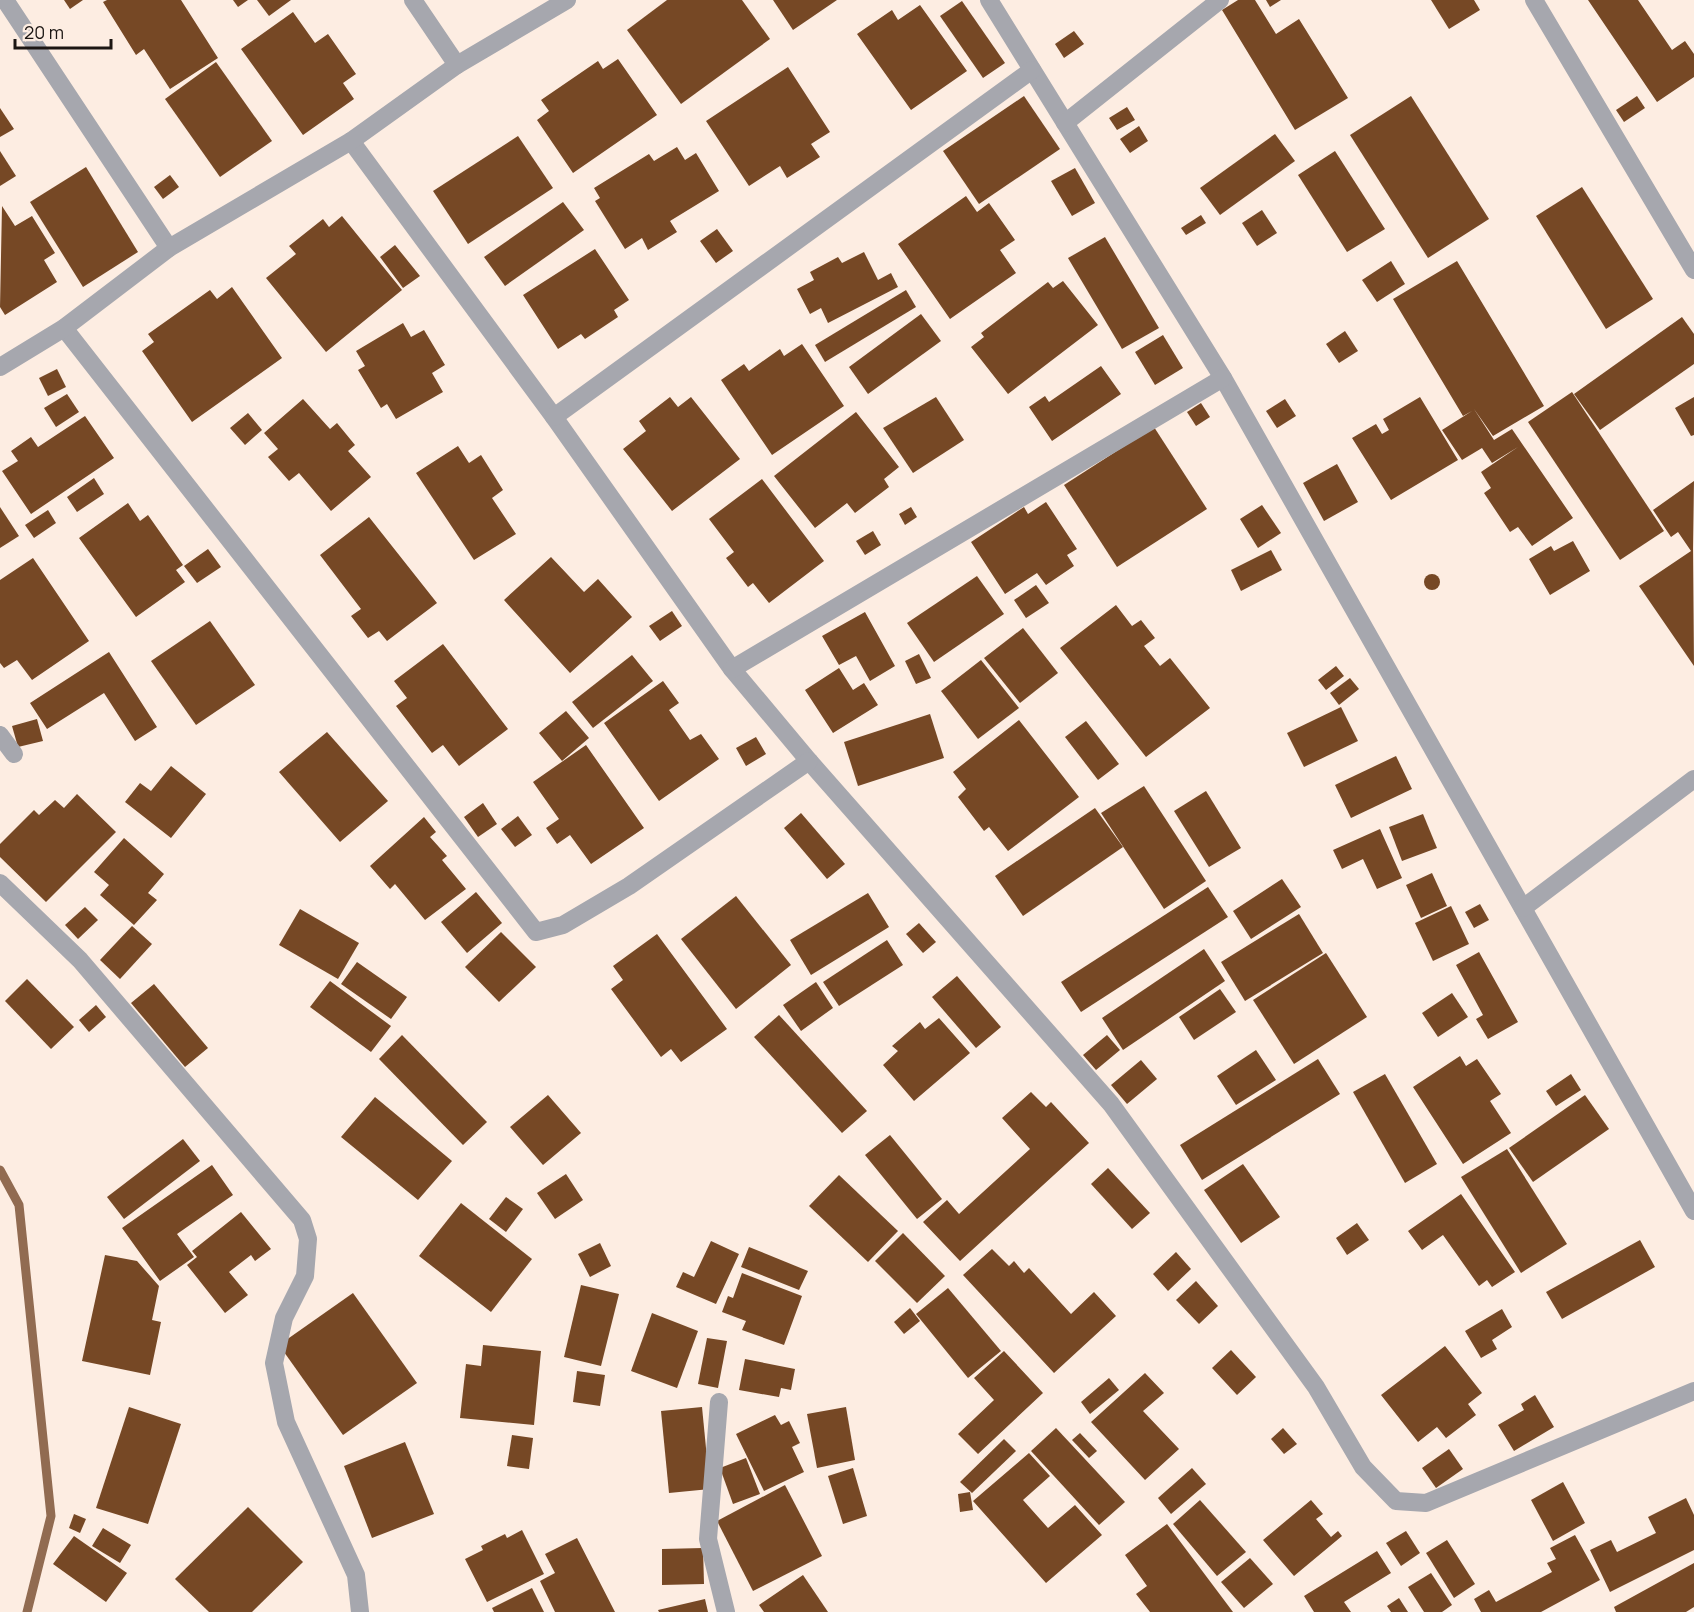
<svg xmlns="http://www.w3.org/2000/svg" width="1694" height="1612" font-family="Manrope,sans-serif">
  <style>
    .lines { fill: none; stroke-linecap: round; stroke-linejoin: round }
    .stream { stroke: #916b51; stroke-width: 9 }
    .building { fill: #764825 }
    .minor { stroke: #a6a7ae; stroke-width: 18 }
  </style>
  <rect width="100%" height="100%" fill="#fdede2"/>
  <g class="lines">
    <path class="stream" d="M0,1170L19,1205L51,1516L27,1612"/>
  </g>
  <g class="building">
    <path d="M64,0H83L70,9Z"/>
    <path d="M107,0H181L218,58L170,89L144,49L136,55L103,2Z"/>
    <path d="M233,0H248L238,7Z"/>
    <path d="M257,0H291L269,16Z"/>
    <path d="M667,0H742L770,39L681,104L627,30Z"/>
    <path d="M773,0H837L793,30Z"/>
    <path d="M1238,0H1255L1276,34L1299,19L1348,98L1295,130L1222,10Z"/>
    <path d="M1266,0H1281L1270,7Z"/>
    <path d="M1431,0H1474L1480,10L1449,29Z"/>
    <path d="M1588,0H1638L1672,50L1685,41L1694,54V77L1657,102Z"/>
    <path d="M962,1L1005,63L983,78L940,16Z"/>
    <path d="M920,5L967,71L911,110L857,34L892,10L898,20Z"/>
    <path d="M293,12L315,43L328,34L356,74L343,83L354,99L303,135L241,49Z"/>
    <path d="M1074,31L1084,44L1064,58L1055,44Z"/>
    <path d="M618,59L657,115L573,173L537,120L549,111L541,100L598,61L603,69Z"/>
    <path d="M216,62L272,141L220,177L165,99Z"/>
    <path d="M788,67L830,132L811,144L820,157L787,178L780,166L749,186L706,121Z"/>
    <path d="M1024,96L1060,149L979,204L943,151Z"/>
    <path d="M1411,96L1489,219L1428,258L1350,135Z"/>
    <path d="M1637,96L1645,108L1624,122L1616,110Z"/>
    <path d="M1127,107L1135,120L1117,130L1109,118Z"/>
    <path d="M0,108L14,129L0,137Z"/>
    <path d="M1139,126L1148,141L1130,153L1120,139Z"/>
    <path d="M1275,134L1295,161L1220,215L1200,188Z"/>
    <path d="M518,136L553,188L468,244L433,191Z"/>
    <path d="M677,147L685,160L696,153L719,191L670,221L677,232L648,250L642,238L625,249L595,201L600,198L594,188L649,154L654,161Z"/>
    <path d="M0,151L16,176L0,186Z"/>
    <path d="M1335,151L1385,229L1347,252L1298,175Z"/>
    <path d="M86,167L138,252L83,287L30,202Z"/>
    <path d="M1075,168L1095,203L1072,216L1051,181Z"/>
    <path d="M170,175L179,187L163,199L154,187Z"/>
    <path d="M1582,187L1653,299L1606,329L1536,216Z"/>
    <path d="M966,196L977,212L989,203L1015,240L1000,250L1016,273L950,319L898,244Z"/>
    <path d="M563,202L584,230L505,286L484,257Z"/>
    <path d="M2,206L15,226L32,216L55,253L44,260L57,282L5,315L0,307Z"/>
    <path d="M1262,210L1277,233L1257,246L1242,223Z"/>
    <path d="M1201,215L1206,223L1186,235L1181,228Z"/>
    <path d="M342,216L402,290L326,352L266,278L296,254L289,246L323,219L329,227Z"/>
    <path d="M717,229L733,251L716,263L700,241Z"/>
    <path d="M1105,237L1159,328L1122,349L1068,258Z"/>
    <path d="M395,245L420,276L403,288L380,257Z"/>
    <path d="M595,249L629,300L614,310L618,317L585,339L581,334L558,349L523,295Z"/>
    <path d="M864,252L878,280L891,273L898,287L828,323L821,308L810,314L797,289L814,280L810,272L838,257L842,263Z"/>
    <path d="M1391,261L1405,284L1377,302L1362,280Z"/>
    <path d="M1457,261L1544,406L1493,436L1474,409L1494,440L1512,429L1573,518L1532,546L1518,527L1510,532L1484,493L1491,488L1481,472L1518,447L1492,463L1482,448L1462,460L1442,430L1472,411L1463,416L1393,299Z"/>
    <path d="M1063,281L1098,325L1008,394L971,347L984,337L981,333L1048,282L1053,288Z"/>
    <path d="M232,287L282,358L192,422L142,351L154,342L148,334L210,290L217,299Z"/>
    <path d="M906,290L916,307L825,362L815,345Z"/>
    <path d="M921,314L941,341L868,394L849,367Z"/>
    <path d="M1682,317L1694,334V364L1600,430L1574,394Z"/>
    <path d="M403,323L411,337L424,330L445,365L432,373L443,392L396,419L387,404L381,408L358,370L365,366L356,351Z"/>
    <path d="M1345,331L1358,351L1339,363L1326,344Z"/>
    <path d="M1163,335L1183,368L1155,385L1135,352Z"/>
    <path d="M802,344L844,406L772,455L721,380L744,364L749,371L780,349L784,356Z"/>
    <path d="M1101,366L1121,394L1052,441L1029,407L1045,396L1049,402Z"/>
    <path d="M57,369L66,387L48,396L39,378Z"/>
    <path d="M1572,392L1664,531L1620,560L1528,422Z"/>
    <path d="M67,394L79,412L56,427L44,408Z"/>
    <path d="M670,397L678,407L691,397L740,459L672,511L623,449L646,431L639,421Z"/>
    <path d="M936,397L964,440L913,473L883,428Z"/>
    <path d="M1420,397L1458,460L1391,500L1352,438L1376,424L1382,434L1389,430L1383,419Z"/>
    <path d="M1694,397V435L1691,436L1675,408Z"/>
    <path d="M303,399L330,429L337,423L355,445L348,451L371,477L331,511L299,473L289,481L268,457L278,449L264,433Z"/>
    <path d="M1285,399L1296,416L1277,428L1266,411Z"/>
    <path d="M1201,403L1210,417L1196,426L1187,412Z"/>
    <path d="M856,412L899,467L884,479L889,487L855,513L847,503L815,528L774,476Z"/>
    <path d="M248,413L262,430L245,445L230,428Z"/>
    <path d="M85,416L114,458L31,514L2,471L18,461L11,451L31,437L38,447Z"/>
    <path d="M1154,427L1207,509L1117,567L1064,485Z"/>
    <path d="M458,446L469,463L481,455L503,490L492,498L516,534L474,560L416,473Z"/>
    <path d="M1337,464L1358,502L1324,521L1303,483Z"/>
    <path d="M94,478L104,494L77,512L67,497Z"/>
    <path d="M762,479L824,561L769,603L753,583L748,587L726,558L734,552L709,519Z"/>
    <path d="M1694,481L1693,548L1694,666L1639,586L1691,551L1678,532L1671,537L1653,510Z"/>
    <path d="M1046,502L1077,549L1067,555L1074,566L1046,585L1037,573L1005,594L971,542L1024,507L1028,514Z"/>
    <path d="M128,503L140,521L148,515L183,565L176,570L185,582L136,617L79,538Z"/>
    <path d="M1262,505L1281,533L1258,548L1240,519Z"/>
    <path d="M0,507L19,536L0,548Z"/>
    <path d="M911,507L917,517L905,525L899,514Z"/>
    <path d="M48,510L56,523L34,538L25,525Z"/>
    <path d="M369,517L437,603L387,641L379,631L368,638L351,616L361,609L320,555Z"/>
    <path d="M873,531L881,545L865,555L856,541Z"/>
    <path d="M1573,541L1590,571L1550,595L1529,559L1551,546L1554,551Z"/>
    <path d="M208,549L221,567L197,583L184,566Z"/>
    <path d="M1271,550L1282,570L1241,591L1231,570Z"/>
    <path d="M551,557L584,592L598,579L632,617L570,673L504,600Z"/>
    <path d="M33,558L89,641L32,680L17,660L4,668L0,663V580Z"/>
    <circle cx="1432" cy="582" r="8"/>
    <path d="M977,576L1004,614L934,662L907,623Z"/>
    <path d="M1036,585L1049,603L1026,618L1014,600Z"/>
    <path d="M1116,605L1132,626L1141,620L1155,638L1144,646L1160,666L1170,658L1210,708L1146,757L1060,648Z"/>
    <path d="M672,611L682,626L660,641L649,626Z"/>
    <path d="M865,612L895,666L870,681L856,656L839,665L822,636Z"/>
    <path d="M210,621L255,685L196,725L151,661Z"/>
    <path d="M1023,628L1058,673L1020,703L984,658Z"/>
    <path d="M443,644L508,729L459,766L443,745L432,753L396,706L407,698L394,681Z"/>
    <path d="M109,652L157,727L135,741L104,693L47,729L30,703Z"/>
    <path d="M919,654L931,678L916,684L905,661Z"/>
    <path d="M632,655L653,681L593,728L572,702Z"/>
    <path d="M981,660L1019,708L978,739L941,691Z"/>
    <path d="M1336,666L1344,676L1326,690L1318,680Z"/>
    <path d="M839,668L853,690L864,683L878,705L833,733L805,690Z"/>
    <path d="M1350,678L1359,689L1339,705L1330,693Z"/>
    <path d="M663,681L679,703L669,710L690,740L701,734L719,759L659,801L604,723Z"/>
    <path d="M1341,707L1358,741L1304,767L1287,733Z"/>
    <path d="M566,711L589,738L562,761L539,733Z"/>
    <path d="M930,714L944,758L858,786L844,742Z"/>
    <path d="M37,719L43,741L18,747L12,726Z"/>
    <path d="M1019,720L1079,797L1008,851L989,827L984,831L958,797L966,789L953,772Z"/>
    <path d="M1086,721L1119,764L1098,780L1065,737Z"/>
    <path d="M327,732L388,801L340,842L279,772Z"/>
    <path d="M756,737L766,754L746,766L736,748Z"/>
    <path d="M586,745L644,828L591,864L570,835L557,844L546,828L559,819L533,782Z"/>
    <path d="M1396,756L1412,789L1351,818L1335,785Z"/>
    <path d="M171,766L206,794L171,838L125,802L140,783L151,791Z"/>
    <path d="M1144,786L1206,881L1164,909L1101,813Z"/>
    <path d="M1206,791L1241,848L1209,867L1174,811Z"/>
    <path d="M77,794L116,832L46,902L0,857V844L34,810L39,815L55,800L64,808Z"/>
    <path d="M483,803L497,824L478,837L464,817Z"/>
    <path d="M1095,808L1123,847L1023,916L995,876Z"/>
    <path d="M801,813L845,864L827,879L784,828Z"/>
    <path d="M1423,814L1437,848L1402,861L1389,827Z"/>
    <path d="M518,816L532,835L515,847L501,829Z"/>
    <path d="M424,817L436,832L430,837L447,856L442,860L466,889L425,920L395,884L390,889L370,866Z"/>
    <path d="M1380,829L1402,878L1377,889L1363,859L1342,869L1333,850Z"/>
    <path d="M124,838L164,874L148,893L157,900L134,925L100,895L109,885L94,872Z"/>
    <path d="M1432,873L1447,906L1421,918L1406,885Z"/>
    <path d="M1282,879L1301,907L1251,939L1233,911Z"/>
    <path d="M1208,887L1228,917L1081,1012L1061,982Z"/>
    <path d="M476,892L502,923L467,953L441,922Z"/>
    <path d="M868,893L889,927L811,975L790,940Z"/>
    <path d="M736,896L791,965L736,1009L681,939Z"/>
    <path d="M1480,904L1489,920L1474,928L1465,912Z"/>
    <path d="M1451,906L1469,944L1433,961L1415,923Z"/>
    <path d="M85,907L98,920L78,939L65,925Z"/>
    <path d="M300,909L359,943L338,979L279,945Z"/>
    <path d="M1299,914L1323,953L1245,1001L1221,962Z"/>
    <path d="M919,923L936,942L923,953L906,934Z"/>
    <path d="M132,926L152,944L120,979L100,960Z"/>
    <path d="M501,932L536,967L499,1002L465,967Z"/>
    <path d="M657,934L727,1029L681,1062L671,1049L661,1057L611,989L623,980L613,966Z"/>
    <path d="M887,940L903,965L839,1006L823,982Z"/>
    <path d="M1204,949L1225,981L1123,1050L1102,1018Z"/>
    <path d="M1479,952L1518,1022L1488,1039L1476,1019L1483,1015L1456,965Z"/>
    <path d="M1326,953L1367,1017L1294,1064L1253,1000Z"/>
    <path d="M357,962L407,997L391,1019L341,984Z"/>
    <path d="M957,976L1001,1027L976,1048L932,997Z"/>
    <path d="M27,979L74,1027L51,1049L5,1001Z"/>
    <path d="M330,981L391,1026L371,1052L310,1007Z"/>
    <path d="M816,982L833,1008L801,1031L783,1005Z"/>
    <path d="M154,984L208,1048L185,1067L131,1003Z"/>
    <path d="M1220,989L1236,1012L1194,1040L1179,1017Z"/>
    <path d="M1452,993L1468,1017L1438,1037L1422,1013Z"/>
    <path d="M96,1005L106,1017L89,1032L79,1020Z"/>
    <path d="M779,1015L867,1111L842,1133L754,1037Z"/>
    <path d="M939,1018L970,1053L914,1101L883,1065L898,1051L892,1046L920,1022L925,1029Z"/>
    <path d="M402,1035L487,1122L463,1145L379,1059Z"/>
    <path d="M1107,1035L1120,1050L1096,1070L1083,1055Z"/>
    <path d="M1256,1050L1276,1080L1236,1105L1217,1076Z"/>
    <path d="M1460,1056L1466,1066L1477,1059L1501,1094L1490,1101L1511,1133L1463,1164L1413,1087Z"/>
    <path d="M1318,1059L1340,1094L1202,1180L1180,1145Z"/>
    <path d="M1141,1060L1157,1079L1127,1104L1111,1085Z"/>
    <path d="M1385,1074L1437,1164L1405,1183L1353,1092Z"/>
    <path d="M1571,1074L1581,1090L1556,1106L1546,1091Z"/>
    <path d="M1031,1092L1046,1107L1051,1102L1089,1143L960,1261L923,1222L947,1200L959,1214L1030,1149L1002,1118Z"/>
    <path d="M548,1095L581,1133L543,1165L510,1127Z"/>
    <path d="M1585,1095L1609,1129L1533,1182L1509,1148Z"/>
    <path d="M375,1097L452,1161L418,1200L341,1137Z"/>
    <path d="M890,1135L942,1199L917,1219L865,1155Z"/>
    <path d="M183,1139L200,1161L124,1219L107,1197Z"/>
    <path d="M1507,1149L1567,1244L1521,1273L1461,1177Z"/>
    <path d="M1243,1164L1280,1217L1241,1243L1204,1190Z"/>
    <path d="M212,1165L233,1195L177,1234L194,1257L160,1281L122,1228Z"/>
    <path d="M1108,1168L1150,1213L1132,1229L1091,1184Z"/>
    <path d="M566,1174L583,1200L555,1219L537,1193Z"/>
    <path d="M839,1175L898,1231L868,1262L809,1206Z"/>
    <path d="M1461,1194L1515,1272L1492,1287L1487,1280L1479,1286L1443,1235L1422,1250L1408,1231Z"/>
    <path d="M506,1197L523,1209L506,1232L489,1219Z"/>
    <path d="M461,1203L532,1259L491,1312L419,1256Z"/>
    <path d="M241,1212L271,1249L255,1261L251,1255L229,1272L248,1295L225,1313L187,1265L197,1257L192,1251Z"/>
    <path d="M1357,1223L1369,1240L1347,1255L1336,1238Z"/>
    <path d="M903,1233L945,1276L917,1303L875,1261Z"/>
    <path d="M1640,1240L1655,1267L1562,1319L1546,1292Z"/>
    <path d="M711,1241L739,1254L716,1304L676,1287L683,1272L694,1277Z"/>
    <path d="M600,1243L611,1266L590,1277L578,1254Z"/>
    <path d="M749,1247L808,1271L799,1290L741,1267Z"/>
    <path d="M992,1249L1009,1266L1014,1261L1024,1273L1029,1268L1071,1314L1094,1292L1116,1316L1054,1373L963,1275Z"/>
    <path d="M1176,1252L1191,1269L1168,1291L1153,1274Z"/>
    <path d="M105,1255L137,1261L159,1286L152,1320L161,1322L150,1375L82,1361Z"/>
    <path d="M742,1273L802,1296L784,1345L742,1330L746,1321L722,1312L728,1296L733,1298Z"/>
    <path d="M1196,1281L1218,1306L1199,1324L1176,1300Z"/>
    <path d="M581,1285L619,1294L601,1366L564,1357Z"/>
    <path d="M948,1288L1001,1351L968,1378L916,1314Z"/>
    <path d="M353,1293L417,1383L343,1435L279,1345Z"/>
    <path d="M910,1308L920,1321L904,1334L894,1322Z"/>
    <path d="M1502,1309L1512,1327L1492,1340L1497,1349L1481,1358L1465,1331Z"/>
    <path d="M652,1313L698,1331L677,1388L631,1371Z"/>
    <path d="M707,1338L727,1341L718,1388L698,1384Z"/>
    <path d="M483,1345L541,1351L534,1425L460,1418L466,1364L481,1366Z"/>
    <path d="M1445,1346L1482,1393L1468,1404L1476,1415L1446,1438L1437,1427L1418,1442L1381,1395Z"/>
    <path d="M1231,1350L1256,1377L1237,1395L1212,1368Z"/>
    <path d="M1004,1351L1043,1393L978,1454L958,1434L994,1400L974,1378Z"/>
    <path d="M745,1359L795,1369L791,1390L781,1388L779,1397L739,1390Z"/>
    <path d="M577,1371L605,1375L600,1406L573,1402Z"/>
    <path d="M1145,1373L1164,1393L1143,1411L1179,1449L1145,1480L1091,1422Z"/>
    <path d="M1109,1378L1119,1390L1090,1414L1081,1402Z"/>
    <path d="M1535,1395L1554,1427L1514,1451L1498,1425L1524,1410L1521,1404Z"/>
    <path d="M129,1407L181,1424L148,1524L96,1508Z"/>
    <path d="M702,1407L710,1489L669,1493L661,1411Z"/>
    <path d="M846,1407L855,1460L817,1468L807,1414Z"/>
    <path d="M775,1415L781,1425L789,1421L800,1443L792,1447L804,1472L764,1491L736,1434Z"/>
    <path d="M1056,1428L1125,1502L1099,1525L1031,1451Z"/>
    <path d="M1283,1428L1297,1444L1284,1454L1271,1439Z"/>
    <path d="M1080,1433L1097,1451L1089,1458L1072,1440Z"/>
    <path d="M512,1435L533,1438L529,1469L507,1466Z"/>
    <path d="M1004,1439L1016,1451L972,1493L960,1482Z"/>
    <path d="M405,1442L434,1514L372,1538L344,1466Z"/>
    <path d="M1449,1449L1463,1469L1436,1488L1422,1468Z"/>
    <path d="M1029,1453L1050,1476L1023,1500L1048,1528L1075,1505L1102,1535L1046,1583L973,1501Z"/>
    <path d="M746,1458L760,1494L733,1504L720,1468Z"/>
    <path d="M853,1468L867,1516L843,1524L828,1476Z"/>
    <path d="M1192,1468L1206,1484L1171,1514L1158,1498Z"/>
    <path d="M1563,1482L1585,1523L1553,1541L1531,1500Z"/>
    <path d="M785,1485L822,1556L753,1591L717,1521Z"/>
    <path d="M970,1492L973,1510L960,1512L958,1494Z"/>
    <path d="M1686,1498L1694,1515V1550L1610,1592L1590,1550L1611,1540L1617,1552L1656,1533L1648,1517Z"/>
    <path d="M1200,1500L1246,1552L1217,1576L1173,1524Z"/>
    <path d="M1311,1500L1323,1514L1316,1519L1331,1537L1338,1531L1342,1536L1294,1576L1263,1540Z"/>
    <path d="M248,1507L303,1562L252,1612H209L175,1579Z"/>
    <path d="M74,1514L86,1519L80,1533L69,1528Z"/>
    <path d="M1167,1524L1233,1612H1150L1136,1594L1147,1586L1125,1555Z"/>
    <path d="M103,1528L131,1545L120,1563L92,1546Z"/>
    <path d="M522,1530L544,1574L487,1602L465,1559L483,1550L481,1546L505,1534L507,1538Z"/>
    <path d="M1406,1531L1420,1553L1401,1566L1386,1543Z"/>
    <path d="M1575,1535L1600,1580L1541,1612H1481L1474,1599L1489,1590L1496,1602L1552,1572L1547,1563L1556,1559L1550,1548Z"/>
    <path d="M74,1536L127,1573L106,1602L53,1564Z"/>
    <path d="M577,1538L615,1612H555L540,1581L555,1573L545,1554Z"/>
    <path d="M1447,1540L1475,1584L1454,1598L1426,1553Z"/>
    <path d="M703,1548L704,1584L662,1585V1549Z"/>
    <path d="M1377,1551L1391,1573L1344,1602L1351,1612H1314L1304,1596Z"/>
    <path d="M1250,1558L1273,1584L1244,1608L1221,1582Z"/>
    <path d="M1694,1563V1607L1686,1612H1616L1614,1607Z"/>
    <path d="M1431,1573L1452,1605L1442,1612H1424L1408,1587Z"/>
    <path d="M803,1575L828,1612H764L759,1605Z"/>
    <path d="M532,1588L544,1612H494L492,1608Z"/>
    <path d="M1399,1598L1408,1612H1391L1387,1606Z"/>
    <path d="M705,1599L708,1612H659L658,1610Z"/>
  </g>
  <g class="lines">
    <g class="minor">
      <path d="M5,0L169,248"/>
      <path d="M413,0L457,65"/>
      <path d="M989,0L1223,378L1694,1211"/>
      <path d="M1534,0L1694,270"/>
      <path d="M1065,123L1220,0"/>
      <path d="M351,141L554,417L732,669L809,761L1111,1104L1316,1387L1363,1467L1396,1501L1426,1503L1694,1391"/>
      <path d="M64,328L536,932L563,925L629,886L809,761"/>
      <path d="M0,367L64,328L169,248L351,141L457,65L567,0"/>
      <path d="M554,417L1032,70"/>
      <path d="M732,669L1223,378"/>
      <path d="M0,735L14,754"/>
      <path d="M0,883L80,960L302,1220L308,1239L305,1276L284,1318L274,1363L286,1422L356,1575L360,1612"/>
      <path d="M1523,908L1694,779"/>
      <path d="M719,1402L708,1539L726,1612"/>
    </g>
  </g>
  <path d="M15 39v9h96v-9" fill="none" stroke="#1c1613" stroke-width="3"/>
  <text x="24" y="39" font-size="18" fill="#1c1613" stroke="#fdede2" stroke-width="4.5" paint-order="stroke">20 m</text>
</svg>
